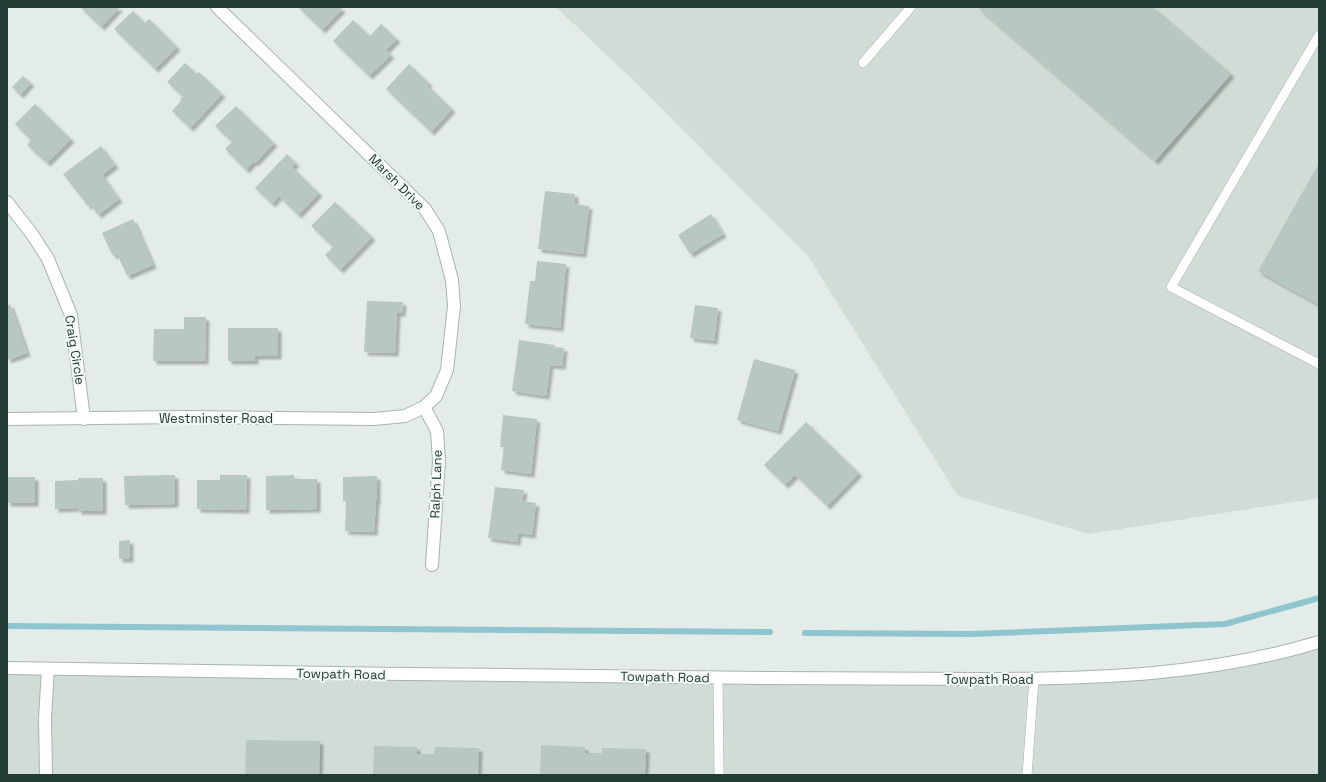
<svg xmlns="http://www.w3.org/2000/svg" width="1326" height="782" font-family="'Space Grotesk',sans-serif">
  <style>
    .built { fill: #d1dcd7 }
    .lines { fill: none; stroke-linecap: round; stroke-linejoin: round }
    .stream { stroke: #8ec5ce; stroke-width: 6 }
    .building { fill: #b8c7c1; filter: url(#shadow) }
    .service-casing { stroke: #a6b4af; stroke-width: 10 }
    .minor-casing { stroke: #a6b4af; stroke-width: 14 }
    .service { stroke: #fff; stroke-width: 9 }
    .minor { stroke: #fff; stroke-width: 12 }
    .labels { text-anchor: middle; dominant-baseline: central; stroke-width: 4; stroke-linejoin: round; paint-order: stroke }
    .street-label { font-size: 13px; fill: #243c36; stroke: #f3f9f6 }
  </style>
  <defs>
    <filter id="shadow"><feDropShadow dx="3.5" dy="3.5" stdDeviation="1" flood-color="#0004"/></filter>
  </defs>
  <rect width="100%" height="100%" fill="#e3ece8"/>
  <g class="built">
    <path d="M556,7H1319V498L1089,534L958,496L808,256L636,83Z"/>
    <path d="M1319,642V775H7V668L1122,676Z"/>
  </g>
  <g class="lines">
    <g class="stream">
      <path d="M7,626L770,632"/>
      <path d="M805,633L971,634L1225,624L1319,598"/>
    </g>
  </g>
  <g class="building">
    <path d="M80,7H120L101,27Z"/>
    <path d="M298,7H340L342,9L322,30Z"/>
    <path d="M981,7H1153L1231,74L1155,161L979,9Z"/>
    <path d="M133,11L145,23L149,19L177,47L155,69L114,29Z"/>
    <path d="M353,20L370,36L381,24L397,39L386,50L391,55L369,76L333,41Z"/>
    <path d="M185,63L197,74L199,72L222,94L190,128L172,111L181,101L180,99L183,97L167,82Z"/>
    <path d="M409,64L429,83L427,85L452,109L431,132L386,89Z"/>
    <path d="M23,76L31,83L20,95L12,87Z"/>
    <path d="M35,104L71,139L47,163L27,145L31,140L15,124Z"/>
    <path d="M236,106L274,143L255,163L254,161L246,170L225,149L232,142L215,126Z"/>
    <path d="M101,146L115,165L102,175L119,199L98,215L90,204L88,206L63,174Z"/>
    <path d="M287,154L296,163L292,167L319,193L298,215L279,196L272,204L255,188Z"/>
    <path d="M1319,163V305L1258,271Z"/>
    <path d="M545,191L575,194V204L589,206L583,254L538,249Z"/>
    <path d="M335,202L372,237L340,270L325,255L333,247L311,226Z"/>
    <path d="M711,214L723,234L690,254L678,235Z"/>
    <path d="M133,219L153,265L127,276L117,254L113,256L102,233Z"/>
    <path d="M537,261L566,264L560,328L525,324L530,281H535Z"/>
    <path d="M367,301L403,302L402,313H397L395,353L364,352Z"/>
    <path d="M10,304L27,353L7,360V306Z"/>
    <path d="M695,305L718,308L714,341L690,338Z"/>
    <path d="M184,317H206L205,361H153L154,329H184Z"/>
    <path d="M228,328H278V356H255V361H228Z"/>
    <path d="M519,340L555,345L554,347L564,348L562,366L550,365L546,396L512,391Z"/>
    <path d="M754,359L795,370L778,431L737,420Z"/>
    <path d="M503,415L537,419L531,474L501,470L504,447H500Z"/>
    <path d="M806,422L859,473L827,506L795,475L785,485L764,465Z"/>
    <path d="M175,475V504L125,505L124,476Z"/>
    <path d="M220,475H247L246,510L197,509V480H220Z"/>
    <path d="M294,475V479H317V509L266,510V476Z"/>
    <path d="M377,476V501H376L374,532L345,531L346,501H343V477Z"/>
    <rect x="7" y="477" width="28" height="26"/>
    <path d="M78,478H103V511H78V508L55,509V481L78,480Z"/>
    <path d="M495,487L524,490L522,501L536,503L532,535L518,533L517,542L488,538Z"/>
    <path d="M130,540V559H119V541Z"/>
    <path d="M246,740L320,741L319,775H245Z"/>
    <path d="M541,745L585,747V753H602V748L646,749L645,775H540Z"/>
    <path d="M374,746L417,747V754H434L435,747L479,748L478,775H373Z"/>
  </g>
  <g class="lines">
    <g class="service-casing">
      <g id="service">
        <path d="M1319,35L1171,287L1319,364"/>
        <path d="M863,63L911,7"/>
        <path d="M718,678L719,775"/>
        <path d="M1027,775L1034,679"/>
      </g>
    </g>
    <g class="minor-casing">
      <g id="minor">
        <path d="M7,202L32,234L48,259L71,315L84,419"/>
        <path d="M424,407L437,431L439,461L432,565"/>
        <path d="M7,419L185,417L374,419L405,416L424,407L436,396L447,370L454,306L452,280L439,231L425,209L217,7"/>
        <path d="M7,668C260,672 514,676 767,678C840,679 913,679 985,679C1098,679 1210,675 1319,642"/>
        <path d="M46,775L45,718L48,669"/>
      </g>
    </g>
    <use href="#service" class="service"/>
    <use href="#minor" class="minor"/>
  </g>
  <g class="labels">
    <g class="street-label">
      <text transform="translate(397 182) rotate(45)">Marsh Drive</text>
      <text transform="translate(75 350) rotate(81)">Craig Circle</text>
      <text x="216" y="418">Westminster Road</text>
      <text transform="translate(436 484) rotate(-88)">Ralph Lane</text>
      <text transform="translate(341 674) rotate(1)">Towpath Road</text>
      <text transform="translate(665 677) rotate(1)">Towpath Road</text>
      <text x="989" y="679">Towpath Road</text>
    </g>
  </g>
  <rect width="1326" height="782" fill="none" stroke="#243c36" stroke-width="16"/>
</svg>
